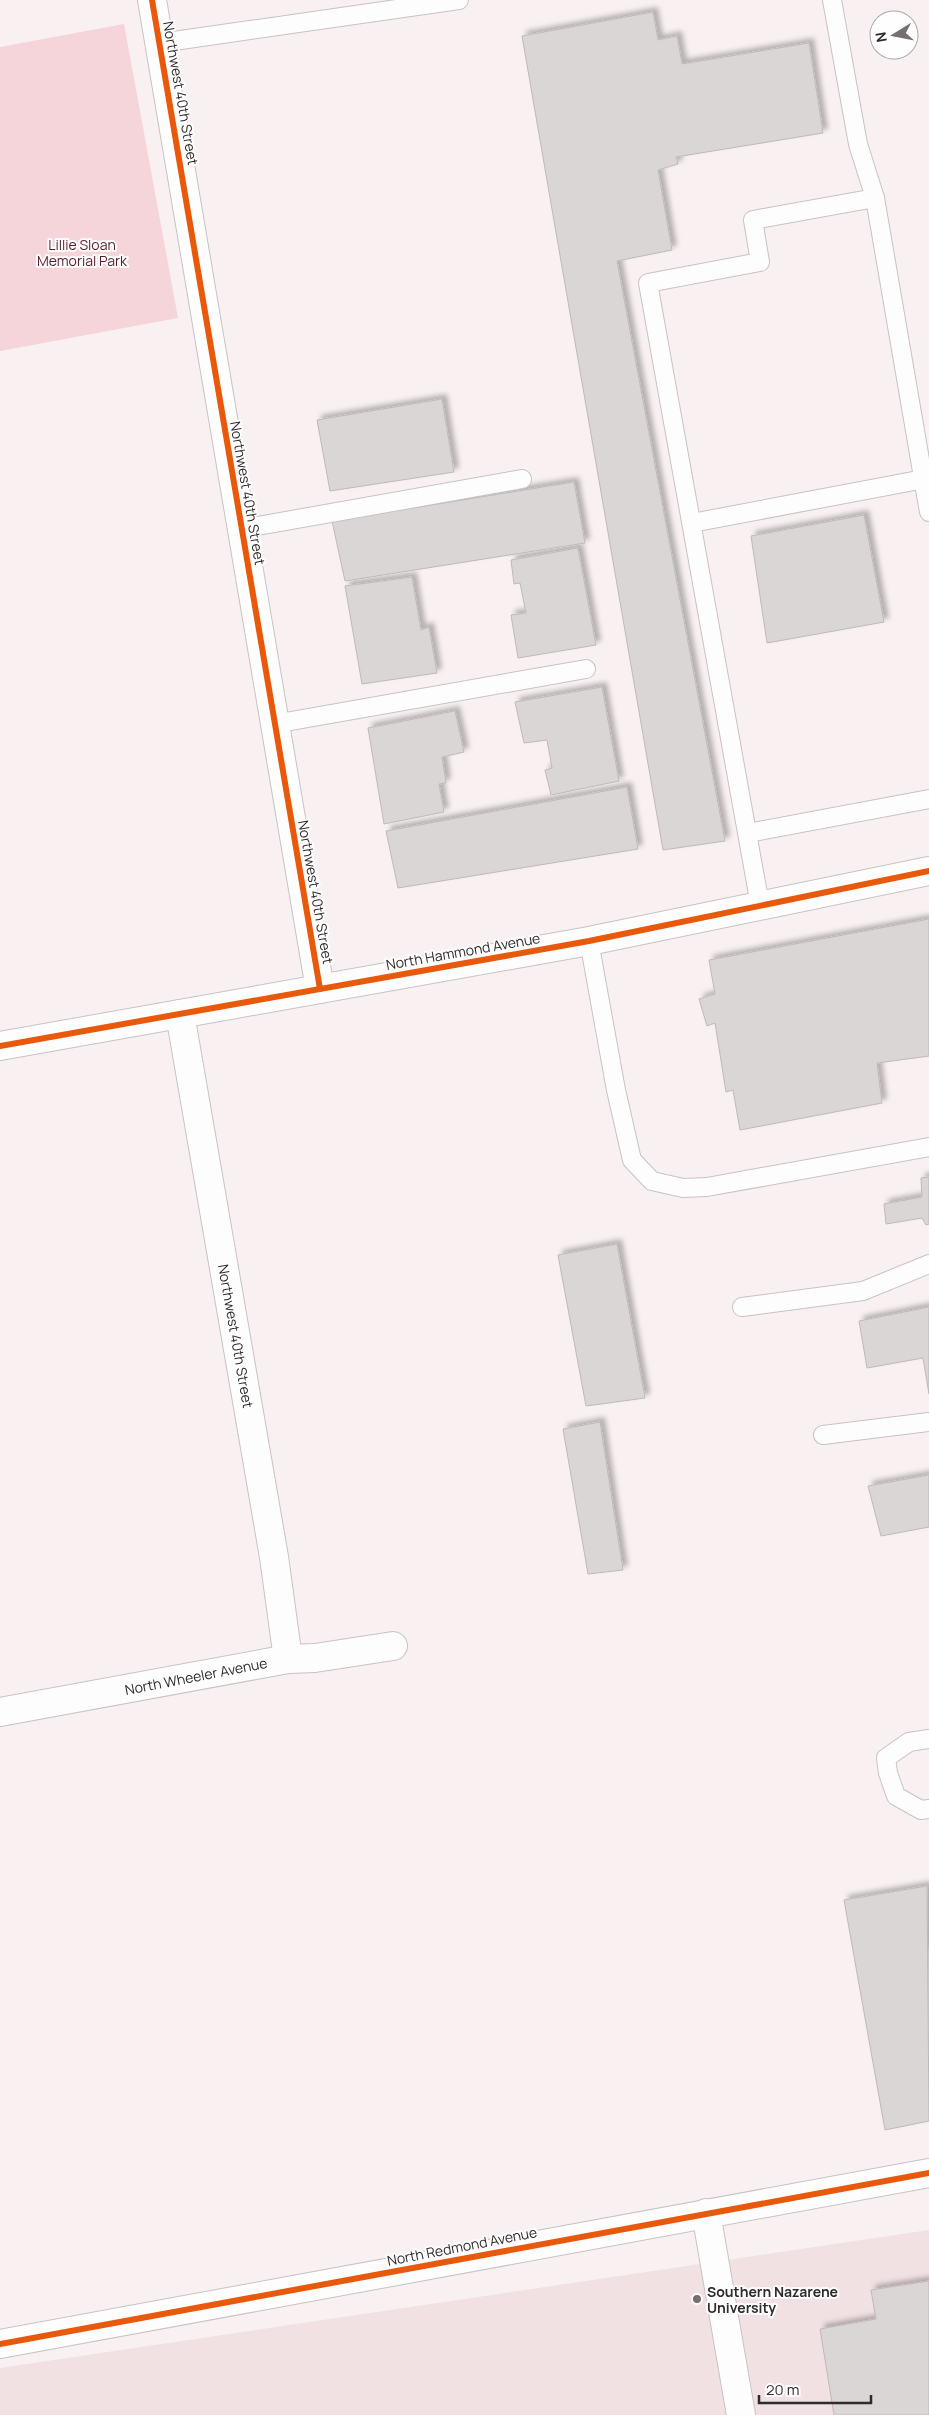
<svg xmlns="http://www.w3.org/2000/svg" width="929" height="2415" font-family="Manrope,sans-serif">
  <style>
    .built { fill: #f1e1e3 }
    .green { fill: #f5d5d9 }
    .building { fill: #dbd6d6; stroke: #bfb9ba; filter: url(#shadow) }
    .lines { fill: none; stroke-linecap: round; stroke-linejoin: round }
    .service-casing { stroke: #c9c2c3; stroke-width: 20 }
    .minor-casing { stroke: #c9c2c3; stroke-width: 30 }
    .service { stroke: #fefdfd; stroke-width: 18 }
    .minor { stroke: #fefdfd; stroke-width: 28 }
    .cycleway-casing { stroke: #fefefe; stroke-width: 9 }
    .cycleway { stroke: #e8590c; stroke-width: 6 }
    .poi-dot { fill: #756f70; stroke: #fefefe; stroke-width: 2 }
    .labels { text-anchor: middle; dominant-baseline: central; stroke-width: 4; stroke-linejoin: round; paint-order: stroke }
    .street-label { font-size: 14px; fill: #2f2a2b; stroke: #fefefe }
    .park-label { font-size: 14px; fill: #5a1b2a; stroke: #fefefe }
    .poi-label { font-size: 14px; font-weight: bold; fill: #2f2a2b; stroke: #fefefe; text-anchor: start }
  </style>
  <defs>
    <filter id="shadow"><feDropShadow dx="4.5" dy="-4.5" stdDeviation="2.5" flood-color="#0004"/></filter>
  </defs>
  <rect width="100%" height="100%" fill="#f8f0f1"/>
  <path class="built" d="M929,2230V2415H0V2368Z"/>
  <path class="green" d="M124,24L178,318L0,351V47Z"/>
  <g class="building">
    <path d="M653,12L658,40L677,36L682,64L809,43L823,133L676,157L678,164L658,170L672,250L617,261L725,841L663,850L522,36Z"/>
    <path d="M442,399L454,472L330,491L317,420Z"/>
    <path d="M574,482L585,543L345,581L332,521Z"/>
    <path d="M864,515L884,622L767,643L751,536Z"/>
    <path d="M578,548L596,645L518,658L511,615L526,613L520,583L514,584L511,560Z"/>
    <path d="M412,577L421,630L429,627L437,673L362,684L345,586Z"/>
    <path d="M602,687L619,781L551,795L545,770L552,768L547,740L524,743L515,702Z"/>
    <path d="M455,711L464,752L442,757L446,783L439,784L444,812L384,824L368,728Z"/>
    <path d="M627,787L638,849L398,888L386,831Z"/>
    <path d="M929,919V1056L877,1063L882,1103L740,1130L733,1090L726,1092L715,1023L707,1026L699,999L715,994L709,960Z"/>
    <path d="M929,1177V1224L926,1225L922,1218L886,1224L884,1204L922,1197L921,1178Z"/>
    <path d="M617,1244L645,1398L586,1406L558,1255Z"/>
    <path d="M929,1307V1394L923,1358L867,1368L859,1321Z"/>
    <path d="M600,1422L623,1570L588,1574L563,1429Z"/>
    <path d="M929,1475V1527L881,1536L868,1486Z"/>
    <path d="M927,1886L929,2121L885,2130L844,1900Z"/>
    <path d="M929,2281V2415H834L820,2329L876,2319L871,2290Z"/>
  </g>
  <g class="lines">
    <g class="service-casing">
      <g id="service">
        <path d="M832,0L858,144L875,198L929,512"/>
        <path d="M160,43L459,0"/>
        <path d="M692,523L929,478"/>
        <path d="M241,529L522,479"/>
        <path d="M274,724L586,669"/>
        <path d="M748,833L929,799"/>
        <path d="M760,905L648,283L760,262L753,220L875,198"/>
        <path d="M589,941L616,1090L632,1160L652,1181L683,1188L707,1187L929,1147"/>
        <path d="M742,1307L863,1291L929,1264"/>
        <path d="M823,1435L929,1422"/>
        <path d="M929,1739L909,1742L886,1758L888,1773L896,1796L921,1810L929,1809"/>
      </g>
    </g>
    <g class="minor-casing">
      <g id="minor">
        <path d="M152,0L320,989"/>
        <path d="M180,1014L274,1557L288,1659"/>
        <path d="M0,1046L589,941L929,871"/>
        <path d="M0,1712L288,1659L315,1658L393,1646"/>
        <path d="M706,2213L741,2415"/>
        <path d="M0,2344L929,2173"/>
      </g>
    </g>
    <use href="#service" class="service"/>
    <use href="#minor" class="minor"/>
    <g class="cycleway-casing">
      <g id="cycleway">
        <path d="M152,0L320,989"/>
        <path d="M0,1046L589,941L929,871"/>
        <path d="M0,2344L929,2173"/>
      </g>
    </g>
    <use href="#cycleway" class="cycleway"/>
  </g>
  <circle class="poi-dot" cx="697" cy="2299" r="5"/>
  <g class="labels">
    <g class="street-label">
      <text transform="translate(181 93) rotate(80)">Northwest 40th Street</text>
      <text transform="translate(248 493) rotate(80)">Northwest 40th Street</text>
      <text transform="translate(316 892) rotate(80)">Northwest 40th Street</text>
      <text transform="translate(463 951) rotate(-10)">North Hammond Avenue</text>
      <text transform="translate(236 1336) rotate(80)">Northwest 40th Street</text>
      <text transform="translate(196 1676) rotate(-11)">North Wheeler Avenue</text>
      <text transform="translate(462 2246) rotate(-11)">North Redmond Avenue</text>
    </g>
    <g class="park-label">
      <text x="82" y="244">Lillie Sloan<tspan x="82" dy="16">Memorial Park</tspan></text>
    </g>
    <g class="poi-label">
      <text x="707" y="2291">Southern Nazarene<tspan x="707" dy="16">University</tspan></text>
    </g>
  </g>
  <g transform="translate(894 35) rotate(260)"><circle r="24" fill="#fefefe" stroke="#aba9aa"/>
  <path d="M0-4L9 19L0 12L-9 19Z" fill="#756f70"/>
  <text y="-8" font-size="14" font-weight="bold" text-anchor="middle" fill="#2f2a2b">N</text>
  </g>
  <path d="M759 2395v8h112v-8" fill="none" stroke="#2f2a2b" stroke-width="2.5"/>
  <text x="766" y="2395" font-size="15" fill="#2f2a2b" stroke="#fefefe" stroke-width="4" paint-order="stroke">20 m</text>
</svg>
